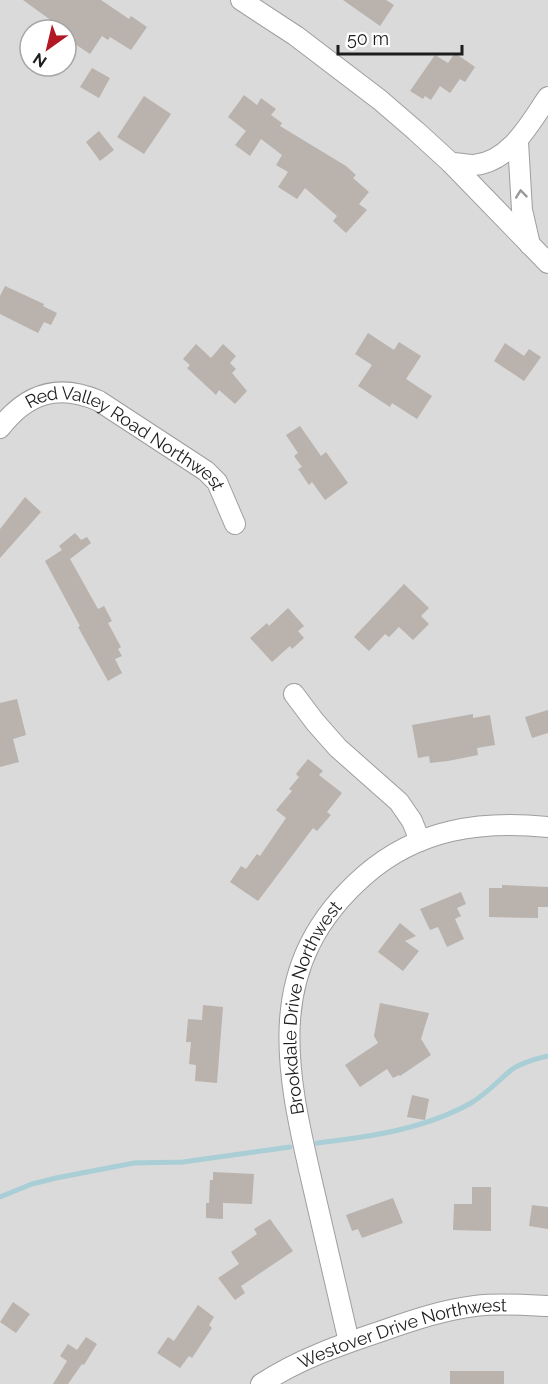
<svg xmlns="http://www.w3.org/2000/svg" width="548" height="1384" font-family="Raleway,sans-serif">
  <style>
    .residential { fill: #dbdada; fill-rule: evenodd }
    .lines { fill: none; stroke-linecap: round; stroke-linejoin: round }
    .stream { stroke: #a9ced5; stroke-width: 5 }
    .building { fill: #b9b2ad }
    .street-casing { stroke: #9e9e9e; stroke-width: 22 }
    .street { stroke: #fff; stroke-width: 20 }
    .oneway { stroke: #999 }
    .labels { text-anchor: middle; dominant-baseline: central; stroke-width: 5; stroke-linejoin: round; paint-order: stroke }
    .street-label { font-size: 18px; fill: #1d1d1d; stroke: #fff }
  </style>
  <rect width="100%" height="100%" fill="#ede9e4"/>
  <path class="residential" d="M0,0H548V1384H0ZM30,30H66V66H30Z"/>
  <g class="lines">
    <g class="stream">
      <path d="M317,1143C369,1137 425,1129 471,1103C486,1094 497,1082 510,1071C520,1063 535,1059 548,1056"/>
      <path d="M0,1197L32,1184L56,1178L134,1163L183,1162L290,1147"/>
    </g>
  </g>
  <g class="building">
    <path d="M23,0H101L129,19L131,16L147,27L131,50L110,37L108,40L102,36L90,54L66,38V30H62L51,22L52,21Z"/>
    <path d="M343,0H386L394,5L380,26Z"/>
    <path d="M455,53L475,67L465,82L460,79L450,93L440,86L431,100L425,96L423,99L410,91L435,55L448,63Z"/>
    <path d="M92,68L110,78L99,98L80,87Z"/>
    <path d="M244,95L257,105L261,98L276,109L271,115L282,123L280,126L346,166L356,175L353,178L369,192L359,204L367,210L346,233L333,221L337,216L305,188L297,199L278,187L288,172L276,165L282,155L261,139L250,156L235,145L246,131L228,117Z"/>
    <path d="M144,96L171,114L144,154L117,137Z"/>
    <path d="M99,131L114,150L100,161L86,142Z"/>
    <path d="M5,286L44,304L43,306L57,313L51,325L44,322L38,333L0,314V296Z"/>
    <path d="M368,333L394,350L399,342L421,356L406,379L432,396L417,419L392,403L390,407L358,386L372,365L355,354Z"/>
    <path d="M505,343L524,356L529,349L541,357L524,381L494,361Z"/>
    <path d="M196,344L211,358L223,344L236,356L230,363L236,369L232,373L247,391L235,404L219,390L216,395L187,368L190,365L183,359Z"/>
    <path d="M300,426L321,456L326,452L348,483L325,500L312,482L309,485L298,469L302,467L294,456L298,453L286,435Z"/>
    <path d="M25,497L41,512L0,558V529Z"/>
    <path d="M75,533L81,540L87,537L91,543L70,559L98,609L104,606L112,621L108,623L121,647L118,649L122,656L115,659L122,673L108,681L78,627L80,626L45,561L62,550L59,546Z"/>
    <path d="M404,584L429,608L421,616L429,624L413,640L399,627L389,637L385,634L369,651L354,637Z"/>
    <path d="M288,608L304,626L298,631L304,638L292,649L290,646L272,662L250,638L267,623L269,626Z"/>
    <path d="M17,699L26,735L13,739L19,762L0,767V703Z"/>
    <path d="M548,710V733L532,738L525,717Z"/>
    <path d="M473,714V718L490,715L495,745L477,748L478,755L448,761L430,763L429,756L418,758L412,725Z"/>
    <path d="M308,759L323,771L319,775L342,793L327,812L331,815L317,831L313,828L258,901L230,882L241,866L246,869L257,854L260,856L286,818L276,810L292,791L289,789L299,777L296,774Z"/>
    <path d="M502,885L548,887V907H538V918L489,917V888H502Z"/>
    <path d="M461,892L466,904L457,908L461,916L455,919L464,939L447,947L438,927L430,930L420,909Z"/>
    <path d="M400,923L416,936L405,941L419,951L403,971L378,952L377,953Z"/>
    <path d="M380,1003L429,1013L421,1039L431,1055L400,1076L399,1075L393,1078L387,1069L360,1087L345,1065L378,1043L374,1036Z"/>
    <path d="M203,1005L223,1007L217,1083L195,1081L196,1065L189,1064L191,1042H186L188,1019L202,1020Z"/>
    <path d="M412,1095L429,1099L425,1120L407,1117Z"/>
    <path d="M213,1172L254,1174L252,1204L223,1203V1219L206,1218V1203H209L210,1180H213Z"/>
    <path d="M472,1187H491V1231L453,1230L454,1204H472Z"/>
    <path d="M393,1198L403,1223L362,1238L358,1229L352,1231L346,1215Z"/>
    <path d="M532,1205L548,1207V1229L529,1226Z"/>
    <path d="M270,1219L293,1251L241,1286L245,1293L235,1300L218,1278L239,1264L231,1252L257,1234L254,1229Z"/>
    <path d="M13,1302L30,1314L16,1333L0,1322Z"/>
    <path d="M198,1305L214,1317L209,1325L212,1328L192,1358L189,1356L180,1368L157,1353L168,1337L174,1341Z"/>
    <path d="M86,1337L97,1344L84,1365L82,1364L68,1384H53L67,1361L60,1356L68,1344L77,1350Z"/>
    <rect x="450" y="1371" width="54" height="13"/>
  </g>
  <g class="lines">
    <g class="street-casing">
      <g id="street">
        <path d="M241,0L296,36L380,100L416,131L451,163L548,263"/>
        <path d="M518,142L522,210L530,245"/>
        <path d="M451,163C458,163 467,165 474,165C510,162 530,123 548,97"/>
        <path id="s1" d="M0,428C27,393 58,383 99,401L206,471L217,482L235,524"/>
        <path d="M294,694L315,722L338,748L399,802L412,821L420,841"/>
        <path id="s2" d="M349,1342C337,1289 324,1235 312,1182C285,1066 263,964 365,875C418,829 481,820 548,827"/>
        <path id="s3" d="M261,1384C299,1359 340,1345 382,1331C413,1320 443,1310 475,1306C499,1303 524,1305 548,1306"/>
      </g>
    </g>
    <use href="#street" class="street"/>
  </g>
  <defs><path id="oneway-chevron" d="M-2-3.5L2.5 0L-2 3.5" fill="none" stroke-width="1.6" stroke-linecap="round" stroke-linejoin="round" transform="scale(1.5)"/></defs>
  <use class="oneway" href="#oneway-chevron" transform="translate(521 194) rotate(-96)"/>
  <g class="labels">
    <g class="street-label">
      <text stroke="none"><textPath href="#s1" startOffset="150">Red Valley Road Northwest</textPath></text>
      <text stroke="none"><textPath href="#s2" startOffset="345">Brookdale Drive Northwest</textPath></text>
      <text stroke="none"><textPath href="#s3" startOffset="152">Westover Drive Northwest</textPath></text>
    </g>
  </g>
  <g transform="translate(48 48) rotate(214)"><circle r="28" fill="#ffffff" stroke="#a5a5a5" stroke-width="1.5"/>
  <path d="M0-4.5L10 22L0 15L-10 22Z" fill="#b11823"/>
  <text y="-9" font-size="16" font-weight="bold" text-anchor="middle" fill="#1d1d1d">N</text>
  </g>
  <path d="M338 45v9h124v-9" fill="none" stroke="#1d1d1d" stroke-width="3"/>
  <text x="347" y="45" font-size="18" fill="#1d1d1d" stroke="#ffffff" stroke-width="4.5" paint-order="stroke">50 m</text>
</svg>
